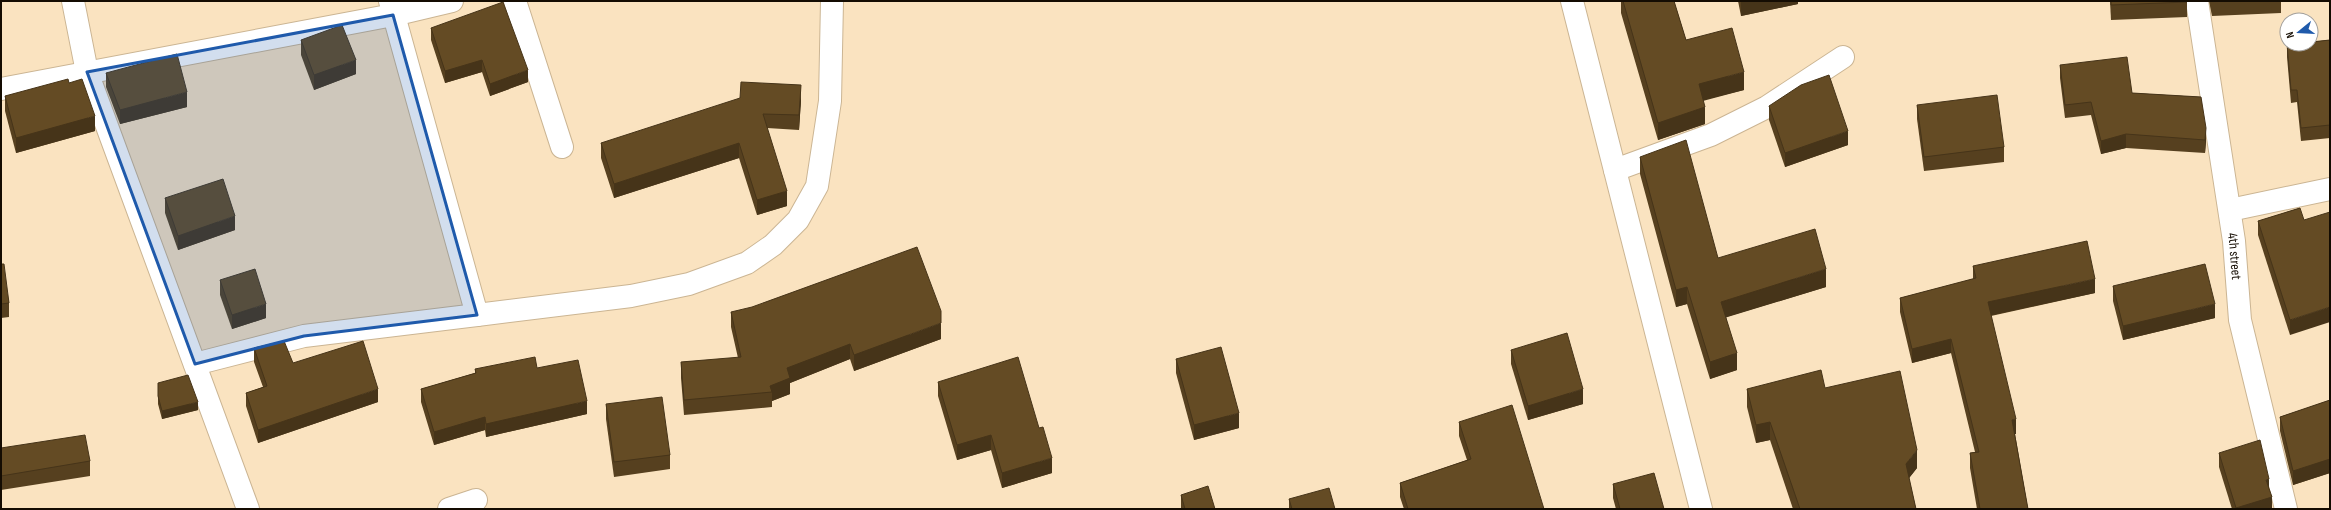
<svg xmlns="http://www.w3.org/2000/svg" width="2331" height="510" font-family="'Sofia Sans Condensed',sans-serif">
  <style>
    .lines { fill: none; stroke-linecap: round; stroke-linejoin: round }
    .minor-casing { stroke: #cbb593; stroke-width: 24 }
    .minor { stroke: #fff; stroke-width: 22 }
    .wall { fill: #56401f }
    .shaded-wall { fill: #463419 }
    .building { fill: #644b24; stroke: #463419 }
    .marked { fill: #1f5aab; fill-opacity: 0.2; stroke: #1f5aab; stroke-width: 3; stroke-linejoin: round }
    .labels { text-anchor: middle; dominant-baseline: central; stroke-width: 4; stroke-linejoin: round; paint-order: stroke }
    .street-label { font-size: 14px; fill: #140c02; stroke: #fff }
  </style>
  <rect width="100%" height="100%" fill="#fae3c0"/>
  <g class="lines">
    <g class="minor-casing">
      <g id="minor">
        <path d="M73,1L87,72L248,509"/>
        <path d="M390,1L477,315L631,296L689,284L747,263L773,245L798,220L817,186L830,101L832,1"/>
        <path d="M515,1L562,147"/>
        <path d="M1572,1L1701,509"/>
        <path id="s1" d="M2197,1L2234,241L2240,320L2286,509"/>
        <path d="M1,89L393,15L452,1"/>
        <path d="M1615,170L1711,135L1767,107L1843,57"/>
        <path d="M2230,210L2330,189"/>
        <path d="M195,364L304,336L477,315"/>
        <path d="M449,509L476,500"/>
      </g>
    </g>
    <use href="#minor" class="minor"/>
  </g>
  <g class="wall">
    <path d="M1621,1H1674L1686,40L1744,90L1703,100L1705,124L1658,140L1621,13Z"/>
    <path d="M1738,1H1798V4L1741,16Z"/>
    <path d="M2110,1H2187V17L2111,20Z"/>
    <path d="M2209,1H2281V13L2212,16Z"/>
    <path d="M431,28L528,82L490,96L482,72L445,83L431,40Z"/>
    <path d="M301,40L356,74L314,90L301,55Z"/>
    <path d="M2330,40V138L2301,141L2297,102L2291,103L2287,57V44Z"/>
    <path d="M2060,65L2132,93L2201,97L2206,141L2205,153L2126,148L2101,154L2091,115L2065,118L2060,78Z"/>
    <path d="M106,73L187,107L120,124L106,87Z"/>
    <path d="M69,83L95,131L16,153L5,111V96Z"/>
    <path d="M801,100L799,130L767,128L787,206L757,215L739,158L614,198L601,158V143Z"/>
    <path d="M1917,105L2004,147V162L1924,171L1917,119Z"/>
    <path d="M1769,106L1848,145L1785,167L1769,120Z"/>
    <path d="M1640,157L1718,258L1826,287L1726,317L1737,370L1710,379L1687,304L1676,307L1640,174Z"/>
    <path d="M165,198L235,230L178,250L165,213Z"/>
    <path d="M2300,208L2290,335L2258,235V221Z"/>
    <path d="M1,264L9,303V317L1,318Z"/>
    <path d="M1973,266L2095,293L1991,316L2016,434H2015L2028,509H1977L1970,468V453L1975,452L1951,353L1912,363L1900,312V298L1973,279Z"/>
    <path d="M220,280L266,318L232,329L220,295Z"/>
    <path d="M2113,286L2215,318L2123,340L2113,301Z"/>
    <path d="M731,312L941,339L854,371L850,359L790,383V394L772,401V407L684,415L681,378V362L738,358L731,327Z"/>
    <path d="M254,348L293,363L378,402L258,443L246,406V393L263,387L254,362Z"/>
    <path d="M1511,350L1583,404L1528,420L1511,364Z"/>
    <path d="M1176,359L1239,428L1194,440L1176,373Z"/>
    <path d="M537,368L587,414L486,437L485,430L434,445L421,402V389L475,373V369Z"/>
    <path d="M938,382L1052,473L1002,488L991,450L957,460L938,396Z"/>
    <path d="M158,383L198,410L162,419L158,404Z"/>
    <path d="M1825,388L1917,468L1909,478L1916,509H1793L1770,440L1756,443L1747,407V389Z"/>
    <path d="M2330,400V473L2293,485L2280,431V417Z"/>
    <path d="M606,404L670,455V469L614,477L606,419Z"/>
    <path d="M1459,422L1544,509H1404L1400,497V483L1467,460L1459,436Z"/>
    <path d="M1,448L90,461V476L1,490Z"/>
    <path d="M2219,453L2269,489L2272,509H2232L2219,467Z"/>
    <path d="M1613,484L1664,509H1616L1613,498Z"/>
    <path d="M1181,495L1215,509H1181Z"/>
    <path d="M1289,499L1335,509H1289Z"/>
  </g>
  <g class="shaded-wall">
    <path d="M1741,1H1798V4L1741,16Z"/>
    <path d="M356,60V74L314,90V75Z"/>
    <path d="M482,60V72L445,83V71Z"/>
    <path d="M528,70V82L490,96V84Z"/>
    <path d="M1744,72V90L1699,102V84Z"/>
    <path d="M801,85V100L799,130V115Z"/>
    <path d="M187,92V107L120,124V110Z"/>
    <path d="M1705,107V124L1658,140V123Z"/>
    <path d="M95,116V131L16,153V138Z"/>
    <path d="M2206,128V141L2205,153V140Z"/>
    <path d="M1848,131V145L1785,167V153Z"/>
    <path d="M2126,134V148L2101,154V141Z"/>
    <path d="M739,143V158L614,198V184Z"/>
    <path d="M787,191V206L757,215V200Z"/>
    <path d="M235,216V230L178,250V236Z"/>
    <path d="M1826,269V287L1721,319V302Z"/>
    <path d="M2095,279V293L1988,316V302Z"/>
    <path d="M1687,287V304L1676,307V290Z"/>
    <path d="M266,304V318L232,329V315Z"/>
    <path d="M2215,304V318L2123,340V326Z"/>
    <path d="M2330,307V322L2290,335V320Z"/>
    <path d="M941,323V339L854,371V355Z"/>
    <path d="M1951,339V353L1912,363V349Z"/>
    <path d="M850,344V359L790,383V394L772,401V392L770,386L787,368Z"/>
    <path d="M1737,353V370L1710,379V362Z"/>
    <path d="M378,389V402L258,443V430Z"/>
    <path d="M1583,389V404L1528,420V406Z"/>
    <path d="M587,401V414L486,437V424Z"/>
    <path d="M198,402V410L162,419V411Z"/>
    <path d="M1239,413V428L1194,440V425Z"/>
    <path d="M485,417V430L434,445V432Z"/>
    <path d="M2016,419V434H2012V420Z"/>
    <path d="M1770,422V440L1756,443V425Z"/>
    <path d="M991,435V450L957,460V445Z"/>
    <path d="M1917,450V468L1906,482V464Z"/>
    <path d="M1052,458V473L1002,488V473Z"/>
    <path d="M2330,459V473L2293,485V471Z"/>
    <path d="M2269,479V493L2266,480Z"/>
    <path d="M2272,497V509H2236V508Z"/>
  </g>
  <g class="building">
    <path d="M1623,1H1674L1686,40L1732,28L1744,72L1699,84L1705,107L1658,123Z"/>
    <path d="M2111,1H2187V2L2111,5Z"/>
    <path d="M503,2L528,70L490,84L482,60L445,71L431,28Z"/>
    <path d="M342,25L356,60L314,75L301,40Z"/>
    <path d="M2330,40V125L2301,128L2297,90H2291L2287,44H2311V42Z"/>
    <path d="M177,54L187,92L120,110L106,73Z"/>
    <path d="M2127,57L2132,93L2201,97L2206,128L2205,140L2126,134L2101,141L2091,102L2065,105L2060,65Z"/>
    <path d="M1829,75L1848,131L1785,153L1769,106L1801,85Z"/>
    <path d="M68,79L69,83L82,79L95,116L16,138L5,96Z"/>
    <path d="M741,82L801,85L799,115L763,114L787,191L757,200L739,143L614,184L601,143L740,98Z"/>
    <path d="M1997,95L2004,147L1924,157L1917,105Z"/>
    <path d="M1686,140L1718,258L1815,229L1826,269L1721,302L1737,353L1710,362L1687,287L1676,290L1640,157Z"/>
    <path d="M223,179L235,216L178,236L165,198Z"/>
    <path d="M2300,208L2304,220L2330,212V307L2290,320L2258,221Z"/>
    <path d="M2087,241L2095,279L1988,302L2016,419L2012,420L2028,509H1980L1970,453L1979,452L1951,339L1912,349L1900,298L1976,278L1973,266Z"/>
    <path d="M917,247L941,311V323L854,355L850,344L787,368L790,378L770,386L772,392L684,400L681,362L741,357L731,312L752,307Z"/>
    <path d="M1,264H4L9,303L1,304Z"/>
    <path d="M2205,264L2215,304L2123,326L2113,286Z"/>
    <path d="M255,269L266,304L232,315L220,280Z"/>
    <path d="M1567,333L1583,389L1528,406L1511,350Z"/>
    <path d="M284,341L293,363L363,341L378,389L258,430L246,393L267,386L254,348Z"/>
    <path d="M1221,347L1239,413L1194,425L1176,359Z"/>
    <path d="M535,357L537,368L578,360L587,401L486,424L485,417L434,432L421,389L476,373L475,369Z"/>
    <path d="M1018,357L1039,428L1043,427L1052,458L1002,473L991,435L957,445L938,382Z"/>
    <path d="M1821,370L1825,388L1900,371L1917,450L1906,464L1916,509H1800L1770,422L1756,425L1747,389Z"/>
    <path d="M188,375L198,402L162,411L158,396V383Z"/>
    <path d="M662,397L670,455L614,462L606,404Z"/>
    <path d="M2330,400V459L2293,471L2280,417Z"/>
    <path d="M1512,405L1544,509H1408L1400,483L1471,459L1459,422Z"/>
    <path d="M85,435L90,461L1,476V448Z"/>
    <path d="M2260,440L2269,479L2266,480L2272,497L2236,508L2219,453Z"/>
    <path d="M1654,473L1664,509H1620L1613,484Z"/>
    <path d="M1208,486L1215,509H1185L1181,495Z"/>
    <path d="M1329,488L1335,509H1292L1289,499Z"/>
  </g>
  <path class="marked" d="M393,15L477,315L304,336L195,364L87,72Z"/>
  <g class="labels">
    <g class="street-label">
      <text stroke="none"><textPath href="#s1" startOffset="258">4th street</textPath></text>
    </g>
  </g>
  <rect width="2331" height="510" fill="none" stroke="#140c02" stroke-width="4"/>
  <g transform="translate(2299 32) rotate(252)"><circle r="19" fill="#ffffff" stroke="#a19e9a"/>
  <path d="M0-3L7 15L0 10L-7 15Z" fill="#1f5aab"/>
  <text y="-6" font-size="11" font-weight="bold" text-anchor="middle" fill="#140c02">N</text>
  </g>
</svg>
